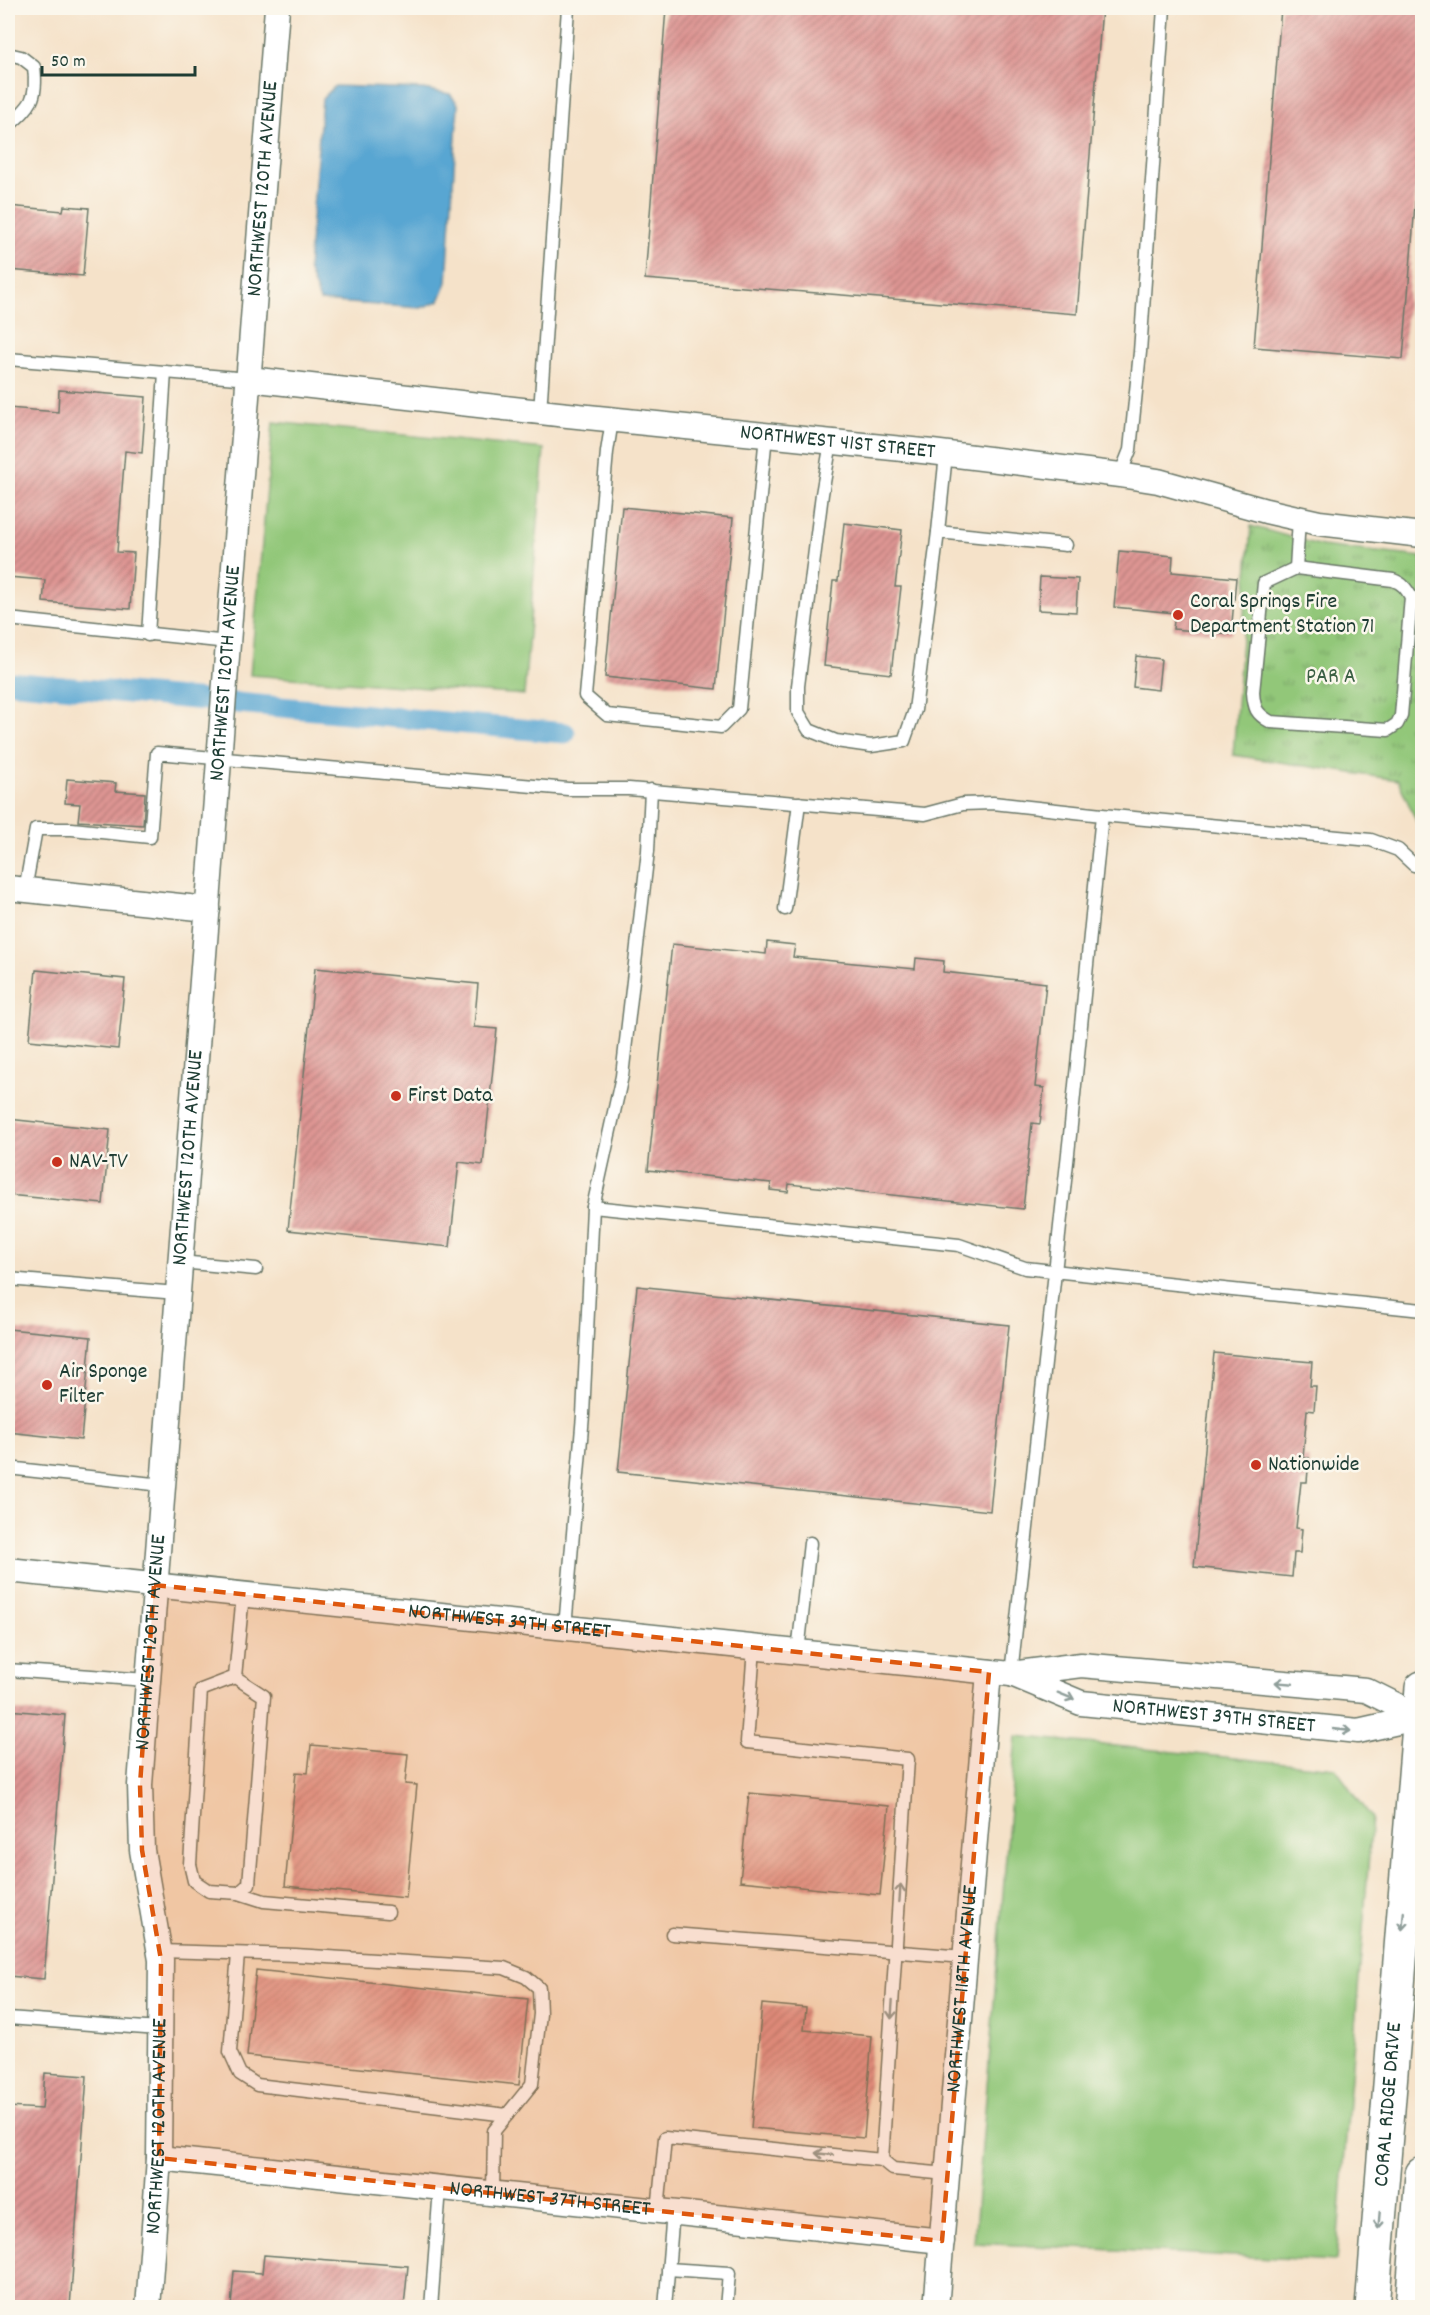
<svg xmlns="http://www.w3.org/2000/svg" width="1430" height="2315" font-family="Dekko,sans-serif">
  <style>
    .grass { fill: #92c779; stroke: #588256; stroke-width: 1.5 }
    .park { fill: url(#park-tufts); stroke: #588256; stroke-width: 1.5 }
    .water { fill: #59a6d2; stroke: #3c7283; stroke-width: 1.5 }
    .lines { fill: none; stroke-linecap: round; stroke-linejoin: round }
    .canal { stroke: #59a6d2; stroke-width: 21 }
    .building { fill: url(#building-hatch) }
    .lane-casing { stroke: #6a7768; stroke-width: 15 }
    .street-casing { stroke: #6a7768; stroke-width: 27 }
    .secondary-casing { stroke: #6a7768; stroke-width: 36 }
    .lane { stroke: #fff; stroke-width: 12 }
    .street { stroke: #fff; stroke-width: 24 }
    .secondary { stroke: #fff; stroke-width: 33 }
    .oneway { stroke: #8f9e9a }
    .marked { fill: #de580e; fill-opacity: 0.2; stroke: #de580e; stroke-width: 4.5; stroke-dasharray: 12 8; stroke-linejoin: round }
    .poi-dot { fill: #c8321e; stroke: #fbf7ec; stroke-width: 2 }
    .labels { text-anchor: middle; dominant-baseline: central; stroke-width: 5; stroke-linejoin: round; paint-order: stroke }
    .street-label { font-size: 22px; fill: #1f3d34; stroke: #fbf7ec }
    .poi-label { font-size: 22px; fill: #1f3d34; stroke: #fbf7ec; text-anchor: start }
    .park-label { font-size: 22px; fill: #3c6045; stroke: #fbf7ec }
  </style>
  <defs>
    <pattern id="park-tufts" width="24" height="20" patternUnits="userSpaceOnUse" patternTransform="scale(1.5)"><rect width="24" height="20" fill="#92c779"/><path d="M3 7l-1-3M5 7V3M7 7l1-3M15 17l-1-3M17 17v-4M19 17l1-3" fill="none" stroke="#77a364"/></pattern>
    <pattern id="building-hatch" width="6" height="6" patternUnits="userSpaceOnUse" patternTransform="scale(1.5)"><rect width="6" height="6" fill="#de9593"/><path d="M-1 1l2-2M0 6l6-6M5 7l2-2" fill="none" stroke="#b37b79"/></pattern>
  </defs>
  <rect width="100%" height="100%" fill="#fbf7ec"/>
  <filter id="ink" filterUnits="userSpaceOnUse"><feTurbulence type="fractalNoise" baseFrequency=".0167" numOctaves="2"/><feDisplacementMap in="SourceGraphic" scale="12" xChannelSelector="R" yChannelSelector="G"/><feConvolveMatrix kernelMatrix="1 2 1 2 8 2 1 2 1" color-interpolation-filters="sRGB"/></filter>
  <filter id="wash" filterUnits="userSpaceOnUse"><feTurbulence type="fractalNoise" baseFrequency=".008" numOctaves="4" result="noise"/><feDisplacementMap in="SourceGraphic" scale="24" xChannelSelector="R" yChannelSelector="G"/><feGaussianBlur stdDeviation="1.35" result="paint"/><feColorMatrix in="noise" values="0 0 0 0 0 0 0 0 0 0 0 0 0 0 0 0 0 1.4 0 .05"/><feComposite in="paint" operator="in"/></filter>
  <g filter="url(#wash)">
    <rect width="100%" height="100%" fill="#f5e2c9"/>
    <g class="grass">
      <path d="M273,422L544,449L524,695L250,675Z"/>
      <path d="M1016,1736L1335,1768L1372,1818L1336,2261L974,2243Z"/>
    </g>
    <path class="park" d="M1251,526L1322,546L1422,557V834L1398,780L1233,755Z"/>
    <path class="water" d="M335,86L423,89L450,94L458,104L447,282L439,301L421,308L320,301L308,269L322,99Z"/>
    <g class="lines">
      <path class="canal" d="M8,682L565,733"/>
    </g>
    <g id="blocks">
      <g class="building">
        <path d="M666,8H1102L1077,314L645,279Z"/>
        <path d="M1281,8H1422V114L1403,359L1254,347Z"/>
        <path d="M8,206L63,211L64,206L89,208L83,276L8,270Z"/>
        <path d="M59,390L146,397L142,453L125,451L117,552L134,553L130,609L43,602L45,580L8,577V408L58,412Z"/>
        <path d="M622,507L733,518L716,689L605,677Z"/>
        <path d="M844,523L902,530L895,587H901L891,674L824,666L833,581H838Z"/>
        <path d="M1119,551L1173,556L1172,572L1236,578L1231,634L1173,629L1175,613L1114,607Z"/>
        <path d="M1040,577L1078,579L1076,612L1038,610Z"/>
        <path d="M1136,656L1161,659L1158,690L1133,687Z"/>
        <path d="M67,779L116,783L115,791L145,793L143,825L78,821L80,804L65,803Z"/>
        <path d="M767,942L795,945L793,957L915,969L916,958L944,961L943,972L1046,983L1035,1087L1044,1088L1040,1124L1032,1123L1023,1209L789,1184L788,1192L770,1190L771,1183L648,1170L672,944L766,954Z"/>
        <path d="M315,968L478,984L474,1027L497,1029L483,1165L459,1162L450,1247L288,1230Z"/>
        <path d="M36,970L125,979L118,1049L29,1040Z"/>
        <path d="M8,1119L110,1130L103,1204L8,1195Z"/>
        <path d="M637,1286L1009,1325L990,1511L618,1472Z"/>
        <path d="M8,1329L91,1337L81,1440L8,1432Z"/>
        <path d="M1214,1353L1312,1362L1310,1386H1316L1314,1411L1307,1410L1303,1458H1309L1307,1482H1301L1296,1528L1302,1529L1300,1553H1294L1292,1577L1194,1567Z"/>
        <path d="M8,1710L65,1715L44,1979L8,1976Z"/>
        <path d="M311,1745L408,1754L405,1784L417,1785L406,1898L285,1886L296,1772L308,1773Z"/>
        <path d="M749,1793L889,1806L880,1895L740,1881Z"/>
        <path d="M256,1970L528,1999L519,2085L247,2056Z"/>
        <path d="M762,2004L806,2008L804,2030L872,2036L864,2138L751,2128Z"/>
        <path d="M45,2073L87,2076L70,2307H8V2107L42,2109Z"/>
        <path d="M264,2255L408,2266L404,2307H231L234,2271L262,2273Z"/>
      </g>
    </g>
  </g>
  <g filter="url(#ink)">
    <use href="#blocks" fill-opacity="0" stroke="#6a7768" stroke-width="1.5"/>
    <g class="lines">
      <g class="lane-casing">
        <g id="lane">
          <path d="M8,54L21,57L34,67C38,99 31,106 8,126"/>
          <path d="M8,359L249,379"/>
          <path d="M540,412L568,8"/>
          <path d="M612,420L607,452L585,696L607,715L721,727L739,709L766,435"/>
          <path d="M831,442L822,494L798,686V712L809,730L836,741L871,746L904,741L915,710L938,532"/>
          <path d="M946,454L938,532L1066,545"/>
          <path d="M1120,475L1130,450L1140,352L1164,8"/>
          <path d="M1296,568L1393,580C1402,583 1406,588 1411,597L1401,716L1397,724L1388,730L1271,722C1256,714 1254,708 1253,692L1264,583Z"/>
          <path d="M1296,568L1299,519"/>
          <path d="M8,619L228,642"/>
          <path d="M148,635L165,372"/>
          <path d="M25,890L36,829H72L150,837L157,753L568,789H629L925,814L963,804L993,803L1102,815L1371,840L1398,850L1414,865L1422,866"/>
          <path d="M785,909L799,803"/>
          <path d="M593,1207L959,1245L1025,1268L1422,1310"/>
          <path d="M180,1262L256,1269"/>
          <path d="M8,1279L177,1293"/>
          <path d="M8,1468L162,1485"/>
          <path d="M565,1628L583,1415L593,1207L622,1076L648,851L651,790"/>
          <path d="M754,1648L747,1742L908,1759L882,2160"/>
          <path d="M798,1652L810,1543"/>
          <path d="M8,1670L147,1680"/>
          <path d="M1011,1674L1070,1135L1102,815"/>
          <path d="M235,1677L201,1690L190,1864L194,1881L209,1891L239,1893L249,1884L264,1696L235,1677L243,1594"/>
          <path d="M239,1893L264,1901L388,1912"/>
          <path d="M672,1934L965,1957"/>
          <path d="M160,1951L295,1955L504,1968L526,1977L539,1988L540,2014L532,2084L494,2131L493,2193"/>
          <path d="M238,1954L230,2052L240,2074L257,2085L507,2115"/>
          <path d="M8,2018L159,2029"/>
          <path d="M658,2211L665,2138L882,2160L893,2169L947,2174"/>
          <path d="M668,2269L729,2273L726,2308"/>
          <path d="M431,2308L440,2188"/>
          <path d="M665,2308L673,2212"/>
        </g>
      </g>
      <g class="street-casing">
        <g id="street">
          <path id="s1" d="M249,379L558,414L932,452L1120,475L1158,481L1266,511L1319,523L1422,535"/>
          <path d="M8,888L208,909"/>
          <path id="s2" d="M8,1570L1011,1674L1081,1665L1366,1690L1420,1717"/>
          <path id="s3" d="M1014,1675L1081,1703L1358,1731L1420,1717"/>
          <path id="s4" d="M159,2158L942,2241"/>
          <path id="s5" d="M148,2308L159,2158L161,1960L142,1850L140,1785L277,8"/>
          <path id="s6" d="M936,2308L989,1672"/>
        </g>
      </g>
      <g class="secondary-casing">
        <g id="secondary">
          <path id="s7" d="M1372,2308L1422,1688"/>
          <path d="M1412,2308L1422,2174"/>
        </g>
      </g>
      <use href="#lane" class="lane"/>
      <use href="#street" class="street"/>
      <use href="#secondary" class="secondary"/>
    </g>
    <defs><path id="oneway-shaft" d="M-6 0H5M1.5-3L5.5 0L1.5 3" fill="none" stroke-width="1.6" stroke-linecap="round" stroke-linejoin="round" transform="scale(1.5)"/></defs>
    <g class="oneway">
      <use href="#oneway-shaft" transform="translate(1284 1683) rotate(-175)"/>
      <use href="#oneway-shaft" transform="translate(1066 1696) rotate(22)"/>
      <use href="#oneway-shaft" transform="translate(1342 1730) rotate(6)"/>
      <use href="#oneway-shaft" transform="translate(900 1893) rotate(-86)"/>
      <use href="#oneway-shaft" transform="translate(1403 1921) rotate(95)"/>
      <use href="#oneway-shaft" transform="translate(892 2010) rotate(94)"/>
      <use href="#oneway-shaft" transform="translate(824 2154) rotate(-174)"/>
      <use href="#oneway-shaft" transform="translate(1379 2220) rotate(95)"/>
    </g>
  </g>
  <path class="marked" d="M154,1585L989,1672L942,2241L159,2158L161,1960L142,1850L140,1785Z"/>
  <g class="poi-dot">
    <circle cx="1178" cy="615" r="6"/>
    <circle cx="396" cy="1096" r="6"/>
    <circle cx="57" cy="1162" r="6"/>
    <circle cx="47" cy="1385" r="6"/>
    <circle cx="1256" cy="1465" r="6"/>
  </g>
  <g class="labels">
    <g class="street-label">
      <text stroke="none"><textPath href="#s5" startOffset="2126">NORTHWEST 120TH AVENUE</textPath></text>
      <text stroke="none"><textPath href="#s1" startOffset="592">NORTHWEST 41ST STREET</textPath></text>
      <text stroke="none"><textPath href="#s5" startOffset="1640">NORTHWEST 120TH AVENUE</textPath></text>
      <text stroke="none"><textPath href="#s5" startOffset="1154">NORTHWEST 120TH AVENUE</textPath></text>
      <text stroke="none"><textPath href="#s2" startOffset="504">NORTHWEST 39TH STREET</textPath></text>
      <text stroke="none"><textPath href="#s5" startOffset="668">NORTHWEST 120TH AVENUE</textPath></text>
      <text stroke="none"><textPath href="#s3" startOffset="206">NORTHWEST 39TH STREET</textPath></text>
      <text stroke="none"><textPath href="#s6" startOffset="320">NORTHWEST 118TH AVENUE</textPath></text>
      <text stroke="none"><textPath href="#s7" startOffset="204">CORAL RIDGE DRIVE</textPath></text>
      <text stroke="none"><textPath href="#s5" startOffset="182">NORTHWEST 120TH AVENUE</textPath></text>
      <text stroke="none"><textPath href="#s4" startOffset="393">NORTHWEST 37TH STREET</textPath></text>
    </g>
    <g class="poi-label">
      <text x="1190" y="602">Coral Springs Fire<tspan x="1190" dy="25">Department Station 71</tspan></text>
      <text x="408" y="1096">First Data</text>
      <text x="69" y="1162">NAV-TV</text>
      <text x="59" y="1372">Air Sponge<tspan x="59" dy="25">Filter</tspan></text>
      <text x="1268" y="1465">Nationwide</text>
    </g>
    <g class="park-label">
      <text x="1331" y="677">PAR A</text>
    </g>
  </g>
  <rect width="1430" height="2315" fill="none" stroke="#fbf7ec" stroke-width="30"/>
  <path d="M42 66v9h153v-9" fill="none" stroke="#1f3d34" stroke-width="3"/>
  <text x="51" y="66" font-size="18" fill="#1f3d34" stroke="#fbf7ec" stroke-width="4.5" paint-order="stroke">50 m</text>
</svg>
